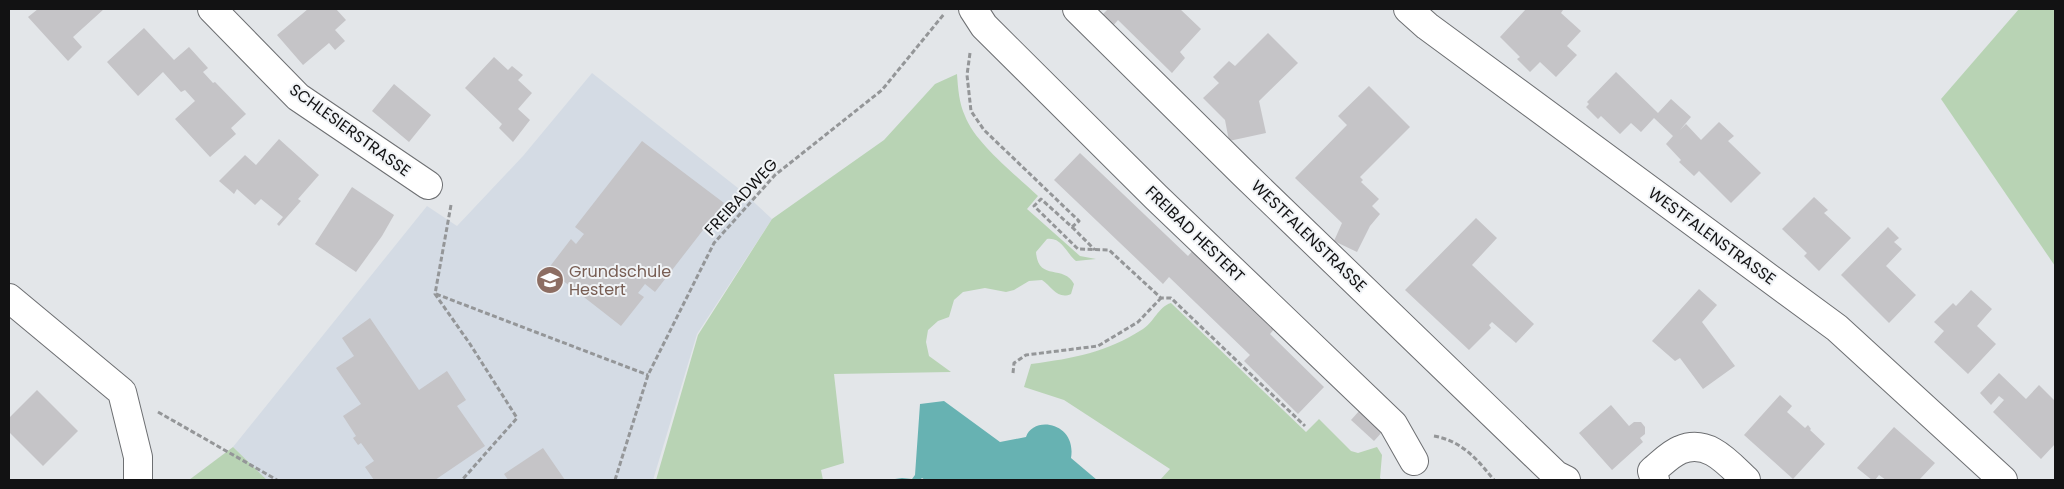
<svg xmlns="http://www.w3.org/2000/svg" width="2064" height="489" font-family="Poppins,sans-serif">
  <style>
    .built { fill: #d4dbe4 }
    .green { fill: #b8d3b4 }
    .water { fill: #67b2b2 }
    .building { fill: #c5c4c7 }
    .lines { fill: none; stroke-linecap: round; stroke-linejoin: round }
    .minor-casing { stroke: #6d6f72; stroke-width: 30 }
    .path { stroke: #949698; stroke-width: 3; stroke-dasharray: 5 2.5; stroke-linecap: butt }
    .minor { stroke: #fff; stroke-width: 28 }
    .labels { text-anchor: middle; dominant-baseline: central; stroke-width: 4; stroke-linejoin: round; paint-order: stroke }
    .street-label { font-size: 16px; fill: #121213; stroke: #f0f3f6 }
    .education-label { font-size: 16px; fill: #785e54; stroke: #f0f3f6; text-anchor: start }
  </style>
  <rect width="100%" height="100%" fill="#e3e6e9"/>
  <path class="built" d="M592,73L743,192L772,219L697,334L653,480H267L233,447L427,206L457,226L523,156Z"/>
  <g class="green">
    <path d="M2019,9H2055V266L1941,99Z"/>
    <path d="M957,74C958,88 959,103 965,116C975,143 1016,175 1038,196L1027,209L1080,256L1096,259L1076,261C1066,253 1062,237 1047,239L1036,252C1038,282 1064,264 1074,284L1071,294C1058,300 1052,287 1042,280L1029,281L1014,290L1006,292L985,288L963,292L954,300L949,317L938,321L928,330L926,342L929,356L951,372L834,374L844,463L821,470L823,480H656L698,335L772,219L884,140L935,84Z"/>
    <path d="M1171,303L1306,432L1319,419L1351,451L1358,453L1377,447L1382,455L1380,478L1382,480H1160L1170,469L1064,400L1024,387L1031,364C1075,358 1105,353 1143,329C1154,322 1158,307 1171,303Z"/>
    <path d="M233,447L267,480H189Z"/>
  </g>
  <path class="water" d="M944,401L1000,442L1026,437C1033,415 1077,422 1071,458L1097,480H925L922,478L920,480H888L902,478L912,479L915,475L920,404Z"/>
  <g class="building">
    <path d="M38,9H104L73,37L82,47L68,61L28,17Z"/>
    <path d="M308,9H336L346,20L335,30L345,41L335,50L329,43L303,65L277,35Z"/>
    <path d="M1108,9H1180L1201,29L1180,52L1185,58L1172,73L1118,20L1111,28L1099,18Z"/>
    <path d="M1526,9H1562L1563,10L1561,13L1581,31L1567,46L1577,55L1556,77L1540,62L1530,72L1517,59L1520,57L1500,37Z"/>
    <path d="M144,28L174,60L189,47L208,68L203,72L213,83L215,82L246,114L231,128L236,134L210,157L175,119L195,101L185,90L181,92L163,72L138,96L107,62Z"/>
    <path d="M1268,33L1298,63L1259,101L1266,133L1229,141L1225,120L1203,98L1219,83L1213,77L1229,61L1235,66Z"/>
    <path d="M494,57L508,70L512,66L523,75L518,80L532,93L518,109L530,120L513,142L499,128L502,124L465,88Z"/>
    <path d="M1616,72L1658,113L1671,99L1691,117L1680,130L1686,124L1701,140L1719,122L1734,136L1728,141L1761,173L1731,203L1699,171L1694,176L1679,162L1681,160L1666,144L1673,136L1654,118L1641,132L1631,123L1620,134L1601,116L1598,119L1586,107L1589,104L1587,102Z"/>
    <path d="M394,84L431,115L409,142L372,111Z"/>
    <path d="M1369,86L1410,127L1360,177L1363,180L1361,182L1379,199L1372,206L1380,214L1370,226L1357,252L1334,241L1342,223L1295,178L1347,125L1338,116Z"/>
    <path d="M279,139L319,175L298,199L301,201L279,226L277,224L283,217L261,199L255,205L237,189L234,194L219,181L245,155L256,165Z"/>
    <path d="M642,141L724,203L655,292L645,284L638,293L644,297L621,326L548,269L571,239L576,244L584,234L575,227Z"/>
    <path d="M1080,153L1188,256L1194,249L1276,327L1270,334L1324,387L1298,414L1244,361L1250,355L1169,277L1163,284L1054,180Z"/>
    <path d="M352,187L394,215L382,236L356,272L315,244Z"/>
    <path d="M1814,197L1828,210L1824,213L1851,238L1819,271L1804,256L1807,253L1782,229Z"/>
    <path d="M1476,218L1497,238L1472,265L1534,324L1516,343L1492,322L1489,325L1491,328L1469,350L1405,290Z"/>
    <path d="M1888,227L1899,238L1894,242L1902,249L1886,266L1916,295L1889,323L1841,275Z"/>
    <path d="M1699,289L1717,305L1702,322L1735,366L1703,389L1680,358L1675,361L1652,341Z"/>
    <path d="M1971,290L1992,309L1977,326L1996,344L1968,374L1934,342L1944,331L1934,322L1953,303L1956,306Z"/>
    <path d="M370,318L419,390L447,371L466,400L457,406L485,446L435,480H374L365,467L374,461L361,443L358,445L353,438L356,436L343,416L361,404L336,368L354,356L342,338Z"/>
    <path d="M1999,373L2026,399L2039,385L2055,401V444L2041,459L1993,412L2004,400L1999,396L1991,405L1980,393Z"/>
    <path d="M37,390L78,431L43,466L9,432V418Z"/>
    <path d="M1780,395L1792,406L1787,412L1805,428L1808,425L1811,429L1810,430L1825,444L1793,479L1744,435Z"/>
    <path d="M1611,405L1629,426L1634,422H1641L1645,427V434L1640,438L1643,442L1612,470L1579,433Z"/>
    <path d="M1360,410L1383,431L1374,441L1351,420Z"/>
    <path d="M1894,427L1935,463L1919,480H1886L1879,475L1875,480H1872L1857,468Z"/>
    <path d="M543,448L565,480H508L504,474Z"/>
  </g>
  <g class="lines">
    <g class="minor-casing">
      <g id="minor">
        <path d="M212,9L298,97L428,185"/>
        <path d="M973,9L984,26L1156,197L1393,424L1414,461"/>
        <path d="M1077,9L1244,174L1556,475L1566,480"/>
        <path d="M1408,9L1427,26L1837,328L2003,480"/>
        <path d="M9,298L122,392L138,457V480"/>
        <path d="M1655,480L1652,471C1661,464 1670,454 1680,450C1708,438 1728,463 1746,480"/>
      </g>
    </g>
    <g class="path">
      <path d="M970,53L967,75L971,111L984,130L1079,221L1072,227L1041,199L1034,206L1078,249L1109,250L1161,298H1171L1305,426"/>
      <path d="M451,205L435,294L470,344L517,418L462,480"/>
      <path d="M1072,227L1095,250"/>
      <path d="M436,294L648,375"/>
      <path d="M1013,373L1014,363L1026,355L1098,346L1138,322L1161,298"/>
      <path d="M158,412L277,480"/>
      <path d="M1434,436C1462,441 1477,459 1494,480"/>
      <path d="M615,480L648,375L714,243L775,175L882,90L944,14"/>
    </g>
    <use href="#minor" class="minor"/>
  </g>
  <defs>
    <g id="school-disc" transform="scale(1.4375)"><circle r="9.5" fill="#8d6e63" stroke="#f0f3f6"/><path d="M0-5L7-2L0 1L-7-2ZM-4 1L0 2.5L4 1V4Q0 6-4 4Z" fill="#fff"/></g>
  </defs>
  <g fill-rule="evenodd">
    <use href="#school-disc" x="550" y="280"/>
  </g>
  <g class="labels">
    <g class="street-label">
      <text transform="translate(350 130) rotate(36)">SCHLESIERSTRASSE</text>
      <text transform="translate(741 197) rotate(-47)">FREIBADWEG</text>
      <text transform="translate(1195 234) rotate(44)">FREIBAD HESTERT</text>
      <text transform="translate(1309 236) rotate(44)">WESTFALENSTRASSE</text>
      <text transform="translate(1712 236) rotate(36)">WESTFALENSTRASSE</text>
    </g>
    <g class="education-label">
      <text x="569" y="271">Grundschule<tspan x="569" dy="18">Hestert</tspan></text>
    </g>
  </g>
  <rect width="2064" height="489" fill="none" stroke="#121213" stroke-width="20"/>
</svg>
